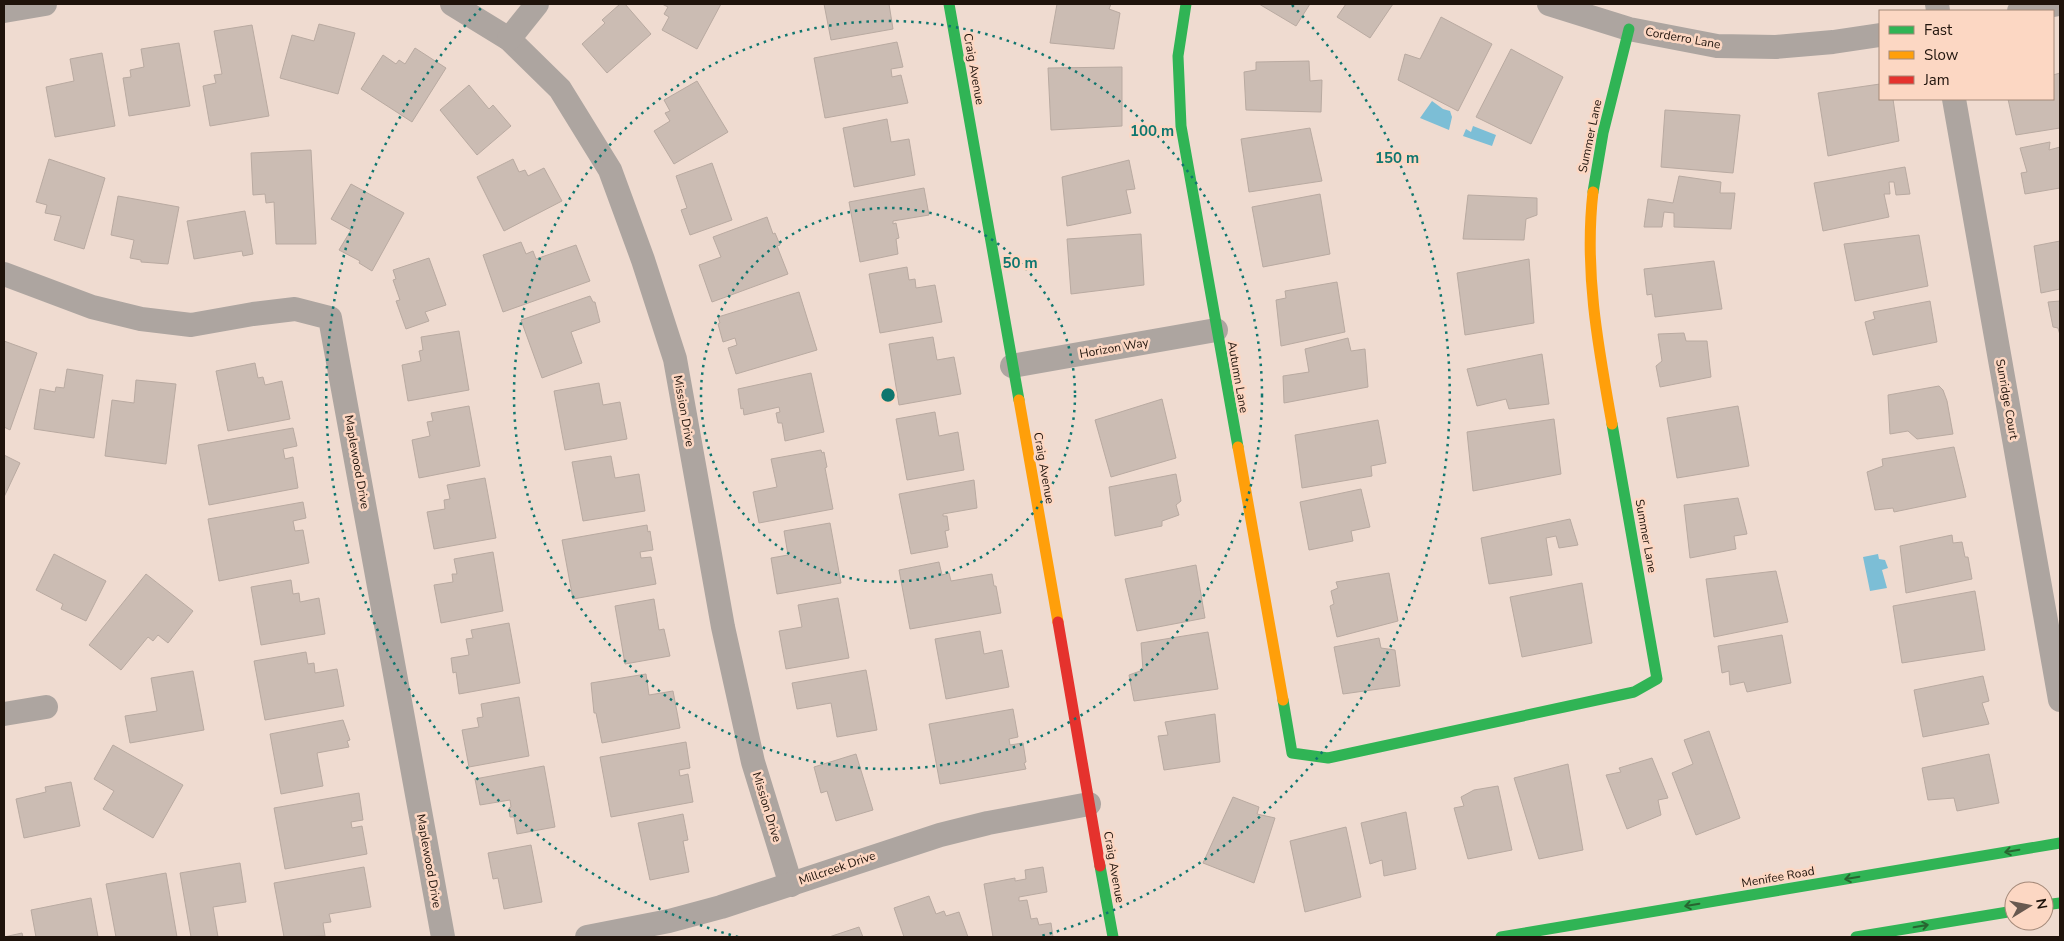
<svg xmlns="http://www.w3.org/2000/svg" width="2064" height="941" font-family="'Nunito Sans',sans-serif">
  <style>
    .water { fill: #7cbed6 }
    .building { fill: #cbbcb3; stroke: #b9aaa1 }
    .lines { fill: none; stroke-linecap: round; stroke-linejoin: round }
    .street { stroke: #ada5a0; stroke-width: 24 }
    .fast { stroke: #30b455; stroke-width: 11 }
    .slow { stroke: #ff9f0a; stroke-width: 11 }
    .jam { stroke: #e5322d; stroke-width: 11 }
    .oneway { stroke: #286430 }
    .ring { fill: none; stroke: #0f766e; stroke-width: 2.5; stroke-dasharray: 2.5 5 }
    .labels { text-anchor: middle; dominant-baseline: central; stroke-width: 5; stroke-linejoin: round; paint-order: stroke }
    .street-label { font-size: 12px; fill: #1f130b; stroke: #fcd7c3 }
    .centre { fill: #0f766e; stroke: #fcd7c3; stroke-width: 2.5 }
    .ring-label { font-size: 15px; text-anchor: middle; font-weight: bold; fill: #0f766e; stroke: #fcd7c3; stroke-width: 5; stroke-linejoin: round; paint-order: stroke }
  </style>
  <rect width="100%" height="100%" fill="#efdbd0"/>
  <g class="water">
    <path d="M1432,101L1443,109L1450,111L1452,117L1449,130L1420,118Z"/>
    <path d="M1473,126L1496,135L1492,146L1463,136L1466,129L1471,132Z"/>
    <path d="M1878,554L1879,559L1885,560L1888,568L1882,570L1887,588L1870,591L1863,557Z"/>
  </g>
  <g class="building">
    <path d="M620,4H625L651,34L607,73L582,44L605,23L602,20Z"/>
    <path d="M662,4H721L697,49L662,30L669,17L664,14L668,7Z"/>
    <path d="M824,4H889L893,29L831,40Z"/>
    <path d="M1057,4H1111L1109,9L1120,13L1114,49L1050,43Z"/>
    <path d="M1259,4H1310L1296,26Z"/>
    <path d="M1346,4H1393L1370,38L1337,17Z"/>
    <path d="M1441,17L1492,44L1458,111L1398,80L1405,54L1420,59Z"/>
    <path d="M319,24L355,33L338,94L280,78L292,35L314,41Z"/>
    <path d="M252,25L269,116L210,126L203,86L216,83L214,75L222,74L214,31Z"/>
    <path d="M897,42L903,67L891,69L892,77L901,75L908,103L825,118L814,58Z"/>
    <path d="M179,43L190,106L129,116L123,78L131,77L130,70L144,67L141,49Z"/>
    <path d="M415,48L446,68L412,122L361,89L383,55L396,64L399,60L405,64Z"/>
    <path d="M1511,49L1563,77L1531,144L1476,117Z"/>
    <path d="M102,53L115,126L55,137L46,87L74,81L70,59Z"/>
    <path d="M1309,61L1310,81L1322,80L1321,112L1246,110L1244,72L1256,70V62Z"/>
    <path d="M1122,67V126L1051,130L1048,68Z"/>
    <path d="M2060,73V128L2016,135L2008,99H2053V75Z"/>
    <path d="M697,81L728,132L674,164L654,131L670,121L665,113L670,111L664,100Z"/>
    <path d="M1880,84V99H1893L1899,141L1828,156L1818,93Z"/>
    <path d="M469,85L489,109L493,105L511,126L477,155L440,110Z"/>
    <path d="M1665,110L1740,115L1733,173L1661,167Z"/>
    <path d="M887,119L891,142L909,139L915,175L854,187L843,128Z"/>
    <path d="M1310,128L1322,181L1249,192L1241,139Z"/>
    <path d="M2050,142L2049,150L2060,147V188L2025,194L2021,173L2027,172L2020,148Z"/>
    <path d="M311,150L316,244H276L274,202L266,203L265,194L253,195L251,153Z"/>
    <path d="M49,159L105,178L84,249L54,240L61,216L45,213L47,205L36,202Z"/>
    <path d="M513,159L519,172L525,170L528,176L544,168L562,201L504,231L477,177Z"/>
    <path d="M1129,160L1135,189L1126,190L1131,213L1067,226L1062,177Z"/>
    <path d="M712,163L732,220L690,235L681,210L687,208L676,176Z"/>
    <path d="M1905,167L1910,194L1896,195L1894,182H1889L1890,194H1884L1889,217L1823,231L1814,183Z"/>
    <path d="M1679,176L1721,182L1720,193H1735L1731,229L1674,227V213L1664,212L1662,227H1644L1648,199L1673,203Z"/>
    <path d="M351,184L404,213L372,271L359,263L360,261L339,250L351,230L331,219Z"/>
    <path d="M924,188L929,215L893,221V224L896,223L899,238L896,239L898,254L860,262L849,202Z"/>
    <path d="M1320,194L1330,254L1263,267L1252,207Z"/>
    <path d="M1468,195L1537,198V215L1526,219L1524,240L1463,239Z"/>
    <path d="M118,196L179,207L168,264L141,262V260L130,258L134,240L111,235Z"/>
    <path d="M245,211L253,254L243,256L242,251L194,259L187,221Z"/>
    <path d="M767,217L773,234L775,233L780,245L777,246L788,274L712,302L699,265L721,257L713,237Z"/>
    <path d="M1141,234L1144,285L1071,294L1067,239Z"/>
    <path d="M1919,235L1928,286L1855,301L1844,244Z"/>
    <path d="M2060,241V289L2041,293L2034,246Z"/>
    <path d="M521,242L526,254L533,251L536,259L576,245L590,281L503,312L483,255Z"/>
    <path d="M429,258L446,305L425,312L429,321L406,329L396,301L400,300L393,280L396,279L393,270Z"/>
    <path d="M1529,259L1534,323L1465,335L1457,273Z"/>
    <path d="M1714,261L1722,309L1655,317L1652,294L1647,295L1644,269Z"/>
    <path d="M907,267L909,280L915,279L916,288L935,285L942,322L880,333L869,274Z"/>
    <path d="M1337,282L1345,332L1281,346L1276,300L1286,298L1285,291Z"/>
    <path d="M799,292L817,350L736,374L728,348L737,345L735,338L723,342L718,324L720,323L718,317Z"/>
    <path d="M590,296L593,302H595L600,322L571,332L582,363L542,378L521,320Z"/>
    <path d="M1930,301L1937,342L1873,355L1865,322L1875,319L1873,312Z"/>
    <path d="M2060,301V335L2058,328L2053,327L2048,302Z"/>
    <path d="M459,331L469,390L408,401L402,365L421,361L419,351L423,350L421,337Z"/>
    <path d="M1684,333L1686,341H1707L1711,377L1660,387L1656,366L1662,361L1658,334Z"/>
    <path d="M933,337L937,360L954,357L961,394L899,405L889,344Z"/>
    <path d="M1348,338L1351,351L1365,349L1368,387L1284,403L1283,376L1309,372L1305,349Z"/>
    <path d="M4,341L37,353L10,430L4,427Z"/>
    <path d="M1542,354L1549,404L1509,409L1506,399L1477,406L1467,369Z"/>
    <path d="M255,363L258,378L263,377L265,385L282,381L290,419L228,431L216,371Z"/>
    <path d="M67,369L103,375L94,438L34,429L40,389L55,392L56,387L64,388Z"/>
    <path d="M811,373L824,432L785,441L782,423H778L776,413L780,412L779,407L744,415L743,408L741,409L738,389Z"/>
    <path d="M136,380L176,384L166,464L105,456L112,400L134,403Z"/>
    <path d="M599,383L603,405L620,402L627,439L565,450L554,391Z"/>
    <path d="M1939,386L1943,390L1947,401L1953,434L1917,439L1908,431L1890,434L1888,395Z"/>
    <path d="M1162,399L1176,458L1111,477L1095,420Z"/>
    <path d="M469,406L480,466L419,478L412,440L430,436L427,422L433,421L431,413Z"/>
    <path d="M1738,406L1749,466L1677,478L1667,418Z"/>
    <path d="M935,412L939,436L958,432L964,470L907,480L896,419Z"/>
    <path d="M1554,419L1561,474L1473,491L1467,432Z"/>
    <path d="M1378,420L1386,463L1371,466L1372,476L1302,488L1295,435Z"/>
    <path d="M293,428L297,446L283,449L285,459L293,457L298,488L209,505L198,445Z"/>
    <path d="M1954,447L1966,497L1894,512L1893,508L1875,510L1867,472L1883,466L1882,459Z"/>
    <path d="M821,450L822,453L824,452L827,467L825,468L833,509L759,523L753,492L777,487L771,459Z"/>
    <path d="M4,455L20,463L4,497Z"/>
    <path d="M611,456L615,478L639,474L645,511L583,521L572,462Z"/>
    <path d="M1176,474L1181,501L1176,505L1179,515L1162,521V526L1115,536L1109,487Z"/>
    <path d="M485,478L496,538L434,549L427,512L445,509L444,500L450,499L447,485Z"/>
    <path d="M974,480L977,508L943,514V516H947L949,530L945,531L948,547L911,554L899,494Z"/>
    <path d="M1361,489L1370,527L1351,531L1353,541L1309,550L1300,502Z"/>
    <path d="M1738,498L1747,534L1734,536L1736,549L1690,558L1684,505Z"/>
    <path d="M303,502L306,518L293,521L295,531L303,530L309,563L219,581L208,519Z"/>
    <path d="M1570,519L1578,545L1559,548L1556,536L1546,538L1552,575L1489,584L1481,538Z"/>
    <path d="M830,523L841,583L777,594L771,558L788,555L784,531Z"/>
    <path d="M647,525L648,532L650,531L653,550L640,552L641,558L651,557L656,584L573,599L562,540Z"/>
    <path d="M1952,535L1953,543L1962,542L1965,557H1968L1972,579L1906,593L1900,546Z"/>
    <path d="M493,552L503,611L441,623L434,585L453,582L452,574H457L454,559Z"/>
    <path d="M54,554L106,581L86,621L61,609L63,604L36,590Z"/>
    <path d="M939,562L942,575L949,573L951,581L992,574L994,586H996L1001,613L910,629L899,570Z"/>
    <path d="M1196,565L1205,618L1137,631L1125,579Z"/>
    <path d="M1776,571L1788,622L1714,637L1706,579Z"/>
    <path d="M1389,573L1398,621L1337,637L1330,606L1334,604L1331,591L1338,588L1336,582Z"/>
    <path d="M146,574L193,611L168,643L158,635L153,641L148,637L121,670L89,645Z"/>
    <path d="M291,580L293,594L299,593L300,602L319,598L325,634L261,645L251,587Z"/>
    <path d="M1582,583L1592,643L1522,657L1510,597Z"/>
    <path d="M1975,591L1985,650L1902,663L1893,606Z"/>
    <path d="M838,598L849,658L786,669L779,631L802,627L798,605Z"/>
    <path d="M654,599L659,630L664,629L670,656L625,664L615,606Z"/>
    <path d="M509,623L520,683L459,694L456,672L453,673L451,658L469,655L466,639L473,638L471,630Z"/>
    <path d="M980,631L984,654L1002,650L1009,687L946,699L935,639Z"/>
    <path d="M1208,632L1218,689L1134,701L1129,675L1143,670L1141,643Z"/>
    <path d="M1782,635L1791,683L1747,692L1744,682L1730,685L1729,671L1722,673L1718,646Z"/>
    <path d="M1379,638L1381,648L1395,650L1400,686L1343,694L1334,647Z"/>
    <path d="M306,652L308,664L314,663L315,673L337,669L344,706L265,720L254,661Z"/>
    <path d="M866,670L877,730L837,737L831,703L797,709L792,683Z"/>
    <path d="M193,671L204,730L130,743L125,716L157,711L151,678Z"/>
    <path d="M646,674L649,695L673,691L680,728L602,743L596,713H594L591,683Z"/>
    <path d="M1983,676L1989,701L1982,703L1989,724L1923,737L1914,690Z"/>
    <path d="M519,697L529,756L469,767L462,730L479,727L477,718L483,717L481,704Z"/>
    <path d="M1013,709L1018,737L1009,739L1010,745L1023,743L1026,762L1024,763L1026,769L940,784L929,724Z"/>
    <path d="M1215,714L1220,762L1164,770L1158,736L1168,735L1165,722Z"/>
    <path d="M343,720L350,740L347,741L349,747L317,753L323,786L281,794L270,734Z"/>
    <path d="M1709,731L1740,818L1696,835L1672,773L1693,764L1684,740Z"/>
    <path d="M686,742L690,768L679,770L680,776L688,774L693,802L611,817L600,757Z"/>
    <path d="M113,745L183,785L153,838L103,809L114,791L94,779Z"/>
    <path d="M856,754L873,810L836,821L827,791L821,793L814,767Z"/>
    <path d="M1989,754L1999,803L1957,811L1954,798L1928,800L1922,768Z"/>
    <path d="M1652,758L1668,798L1658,800L1661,815L1627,829L1606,775L1621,772L1619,768Z"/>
    <path d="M1568,764L1583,850L1539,859L1514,778Z"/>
    <path d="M544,766L555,827L517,834L514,817H510L509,808L511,807L510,800L480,805L475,779Z"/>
    <path d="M71,782L80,826L24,838L16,799L46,792L45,787Z"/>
    <path d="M1498,786L1512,850L1468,859L1454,808L1464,806L1461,797L1474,790Z"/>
    <path d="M359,793L363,820L351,822L352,828L362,826L367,854L285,869L274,808Z"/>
    <path d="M1233,797L1259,807L1257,814L1275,818L1254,883L1203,863Z"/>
    <path d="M1406,812L1416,869L1384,876L1382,860L1370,864L1361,823Z"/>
    <path d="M683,814L688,840L683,841L689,872L650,880L638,823Z"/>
    <path d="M1346,827L1361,897L1305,912L1290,841Z"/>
    <path d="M531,845L542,902L504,909L498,878L493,879L488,853Z"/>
    <path d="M240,863L246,902L213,907L218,937H191L180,873Z"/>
    <path d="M364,867L371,907L329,914L331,922L323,923L325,936L284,937L274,883Z"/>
    <path d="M1043,867L1047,892L1019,897V901L1027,900L1031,919L1037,918L1039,925L1051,923L1053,937H993L984,884L1015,878V881L1026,879L1025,870Z"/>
    <path d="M166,873L177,937H116L106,884Z"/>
    <path d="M929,896L936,914L944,911L946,916L959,912L968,937H904L894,908Z"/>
    <path d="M91,898L98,937H36L31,910Z"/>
    <path d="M859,927L863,937H829Z"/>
    <path d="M22,933L23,937H4Z"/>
  </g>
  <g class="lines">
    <g class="street">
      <path d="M452,4L509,39L560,89L610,170L643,260L675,359L723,627L753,762L791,885"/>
      <path d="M1549,4L1629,29L1717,46L1776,47L1833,42L1880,35"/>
      <path d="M1937,4L1938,11"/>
      <path d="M4,11L45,4"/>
      <path d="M2019,11L2059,4"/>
      <path d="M509,39L537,4"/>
      <path d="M1954,99L2060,700"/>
      <path d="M4,274L92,307L141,319L191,325L253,314L295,309L330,318L443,937"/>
      <path d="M1012,366L1216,330"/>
      <path d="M4,714L46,707"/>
      <path d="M587,937L669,921L721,907L940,835L988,823L1089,804"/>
    </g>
    <g class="fast">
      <path d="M949,4L1019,400"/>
      <path d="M1186,4L1178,56L1181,126L1238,447"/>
      <path d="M1593,192L1603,133L1629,29"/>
      <path d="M1283,700L1292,753L1328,758L1634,692L1657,679L1612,424"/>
      <path d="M1100,866L1113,937"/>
      <path d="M2044,905L2060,903"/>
      <path d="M1501,937L2060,843"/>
      <path d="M1856,937L2014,911"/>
    </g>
    <g class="slow">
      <path d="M1593,192C1584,271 1598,346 1612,424"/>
      <path d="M1019,400L1058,622"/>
      <path d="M1238,447L1283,700"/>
    </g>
    <path class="jam" d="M1058,622L1100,866"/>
  </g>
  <defs><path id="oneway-shaft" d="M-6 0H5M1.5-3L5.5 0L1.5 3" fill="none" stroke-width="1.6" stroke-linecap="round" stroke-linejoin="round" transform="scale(1.25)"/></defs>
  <g class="oneway">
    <use href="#oneway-shaft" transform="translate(2012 851) rotate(170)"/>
    <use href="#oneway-shaft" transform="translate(1852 878) rotate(170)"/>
    <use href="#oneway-shaft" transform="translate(1692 905) rotate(170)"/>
    <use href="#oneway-shaft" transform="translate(1921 926) rotate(-10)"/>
  </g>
  <g class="ring">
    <circle cx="888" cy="395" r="187"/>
    <circle cx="888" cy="395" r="374"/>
    <path d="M738 937A562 562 0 0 1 484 5M1292 5A562 562 0 0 1 1038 937"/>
  </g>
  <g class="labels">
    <g class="street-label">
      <text transform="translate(1683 38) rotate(10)">Corderro Lane</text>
      <text transform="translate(974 69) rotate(80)">Craig Avenue</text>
      <text transform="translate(1590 136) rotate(-78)">Summer Lane</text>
      <text transform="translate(1114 348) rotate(-10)">Horizon Way</text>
      <text transform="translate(1238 377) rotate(80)">Autumn Lane</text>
      <text transform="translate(2007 399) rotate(80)">Sunridge Court</text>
      <text transform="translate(684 411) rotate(80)">Mission Drive</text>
      <text transform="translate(357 462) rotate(80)">Maplewood Drive</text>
      <text transform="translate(1044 468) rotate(80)">Craig Avenue</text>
      <text transform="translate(1646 536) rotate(80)">Summer Lane</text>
      <text transform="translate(767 807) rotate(73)">Mission Drive</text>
      <text transform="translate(429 861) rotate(80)">Maplewood Drive</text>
      <text transform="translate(1114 867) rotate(80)">Craig Avenue</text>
      <text transform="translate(837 868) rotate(-19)">Millcreek Drive</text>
      <text transform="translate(1778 877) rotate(-10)">Menifee Road</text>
    </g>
  </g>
  <circle cx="888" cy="395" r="8" class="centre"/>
  <g class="ring-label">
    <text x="1152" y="136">100 m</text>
    <text x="1397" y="163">150 m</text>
    <text x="1020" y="268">50 m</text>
  </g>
  <rect width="2064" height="941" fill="none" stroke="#1f130b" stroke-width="10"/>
  <rect x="1879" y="10" width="175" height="90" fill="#fcd7c3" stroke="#a48979"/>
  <rect x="1889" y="26" width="25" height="8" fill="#30b455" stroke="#a48979"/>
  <text x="1924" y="35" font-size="15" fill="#1f130b">Fast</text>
  <rect x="1889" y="51" width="25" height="8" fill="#ff9f0a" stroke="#a48979"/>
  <text x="1924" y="60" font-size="15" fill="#1f130b">Slow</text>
  <rect x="1889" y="76" width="25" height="8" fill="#e5322d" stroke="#a48979"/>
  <text x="1924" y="85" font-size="15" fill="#1f130b">Jam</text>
  <g transform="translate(2029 906) rotate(80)"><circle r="24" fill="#fcd7c3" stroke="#a48979"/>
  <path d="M0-4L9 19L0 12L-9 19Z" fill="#685950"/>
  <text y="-8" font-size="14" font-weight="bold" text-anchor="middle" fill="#1f130b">N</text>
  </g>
</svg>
